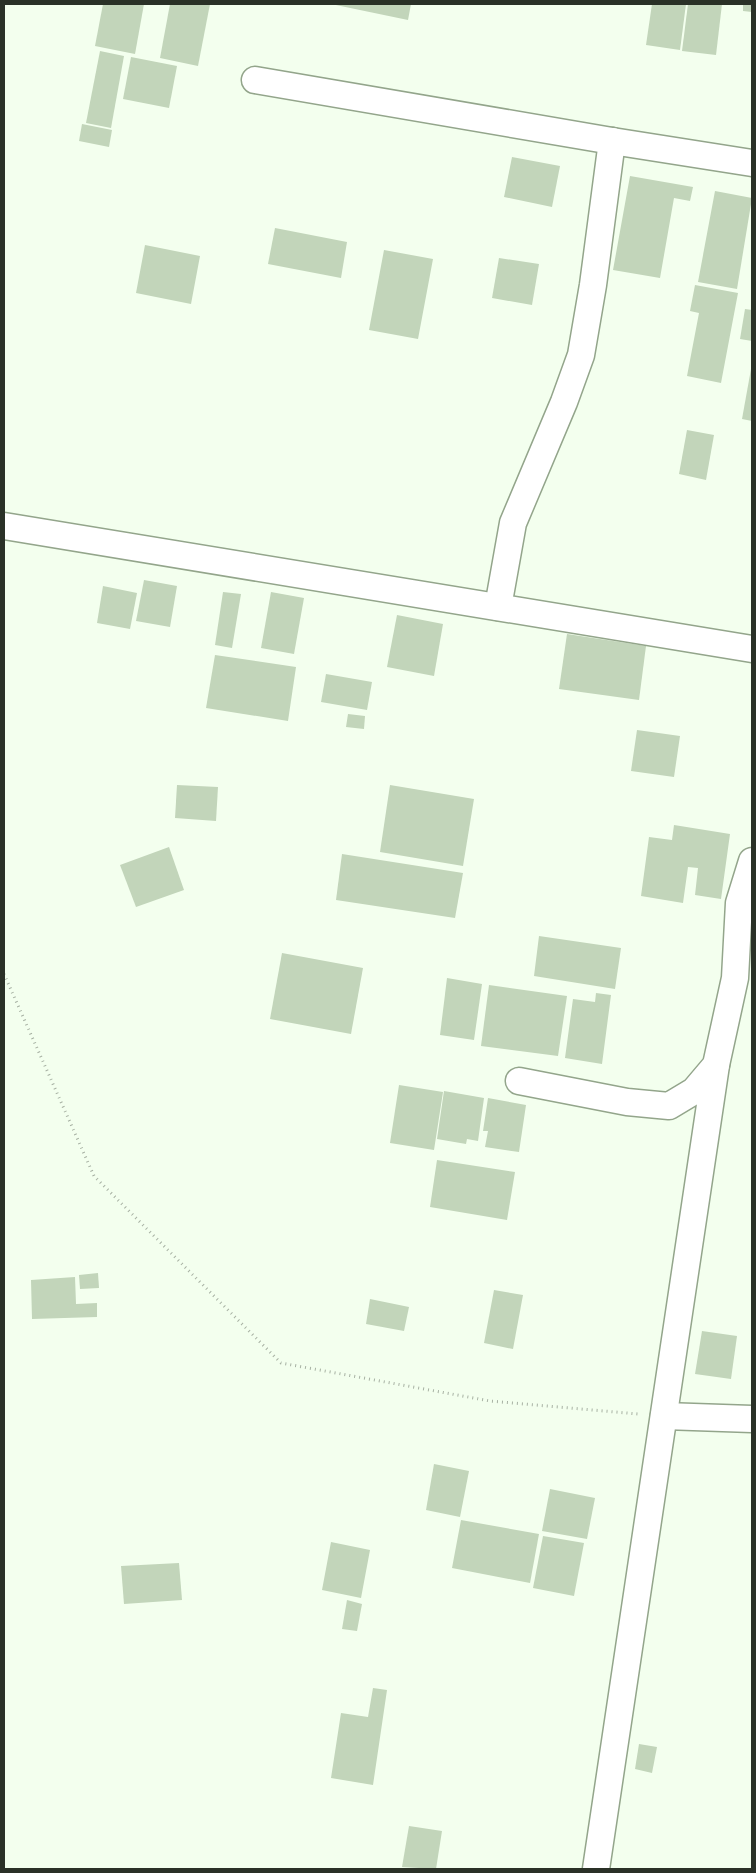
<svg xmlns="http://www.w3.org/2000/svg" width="756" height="1873" font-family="'Open Sans',sans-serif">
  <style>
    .building { fill: #c2d5ba }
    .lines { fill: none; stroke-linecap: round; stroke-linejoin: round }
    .street-casing { stroke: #93a58b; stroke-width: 29 }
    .path { stroke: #a7b1a3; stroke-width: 3; stroke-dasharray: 1 4; stroke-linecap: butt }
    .street { stroke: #fff; stroke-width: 26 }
  </style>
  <rect width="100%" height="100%" fill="#f3ffee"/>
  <g class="building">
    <path d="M103,4H144L135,54L95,46Z"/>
    <path d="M170,4H210L198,66L160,58Z"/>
    <path d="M331,4H411L408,20Z"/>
    <path d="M652,4H686L680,50L646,45Z"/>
    <path d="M688,4H722L716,55L682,51Z"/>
    <path d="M743,4H752V12L743,11Z"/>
    <path d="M100,51L124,56L111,128L86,123Z"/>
    <path d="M131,57L177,66L169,108L123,99Z"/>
    <path d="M82,124L112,130L109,147L79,141Z"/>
    <path d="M512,157L560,166L552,207L504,197Z"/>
    <path d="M630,176L693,187L690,201L674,198L660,278L613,270Z"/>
    <path d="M715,191L752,198L737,289L698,282Z"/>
    <path d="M275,228L347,242L341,278L268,264Z"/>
    <path d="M145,245L200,256L191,304L136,293Z"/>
    <path d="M384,250L433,259L418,339L369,330Z"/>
    <path d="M499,258L539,264L532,305L492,298Z"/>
    <path d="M695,285L738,293L721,383L687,376L699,313L690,311Z"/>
    <path d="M745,309L752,310V341L740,339Z"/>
    <path d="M751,369H752V421L742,419Z"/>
    <path d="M687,430L714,435L706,480L679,474Z"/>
    <path d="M144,580L177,586L170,627L136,621Z"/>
    <path d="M103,586L137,593L130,629L97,623Z"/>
    <path d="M223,592L241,594L232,648L215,645Z"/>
    <path d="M271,592L304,598L294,654L261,648Z"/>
    <path d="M397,615L443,624L434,676L387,667Z"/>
    <path d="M567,634L646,646L639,700L559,689Z"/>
    <path d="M215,655L296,667L288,721L206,708Z"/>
    <path d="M326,674L372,682L367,710L321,702Z"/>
    <path d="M348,714L365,716L364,729L346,727Z"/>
    <path d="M637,730L680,736L674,777L631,771Z"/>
    <path d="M177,785L218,787L216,821L175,818Z"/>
    <path d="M390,785L474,799L463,866L380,852Z"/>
    <path d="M674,825L730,834L721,899L695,895L698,868L688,867L683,903L641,896L649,837L672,840Z"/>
    <path d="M169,847L184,890L136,907L120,865Z"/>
    <path d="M342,854L463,873L455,918L336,900Z"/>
    <path d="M539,936L621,948L615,989L534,976Z"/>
    <path d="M282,953L363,968L351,1034L270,1019Z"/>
    <path d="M447,978L482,984L474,1040L440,1035Z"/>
    <path d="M489,985L567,996L558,1056L481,1046Z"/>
    <path d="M596,993L611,995L602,1064L565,1058L573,999L595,1002Z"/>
    <path d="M399,1085L443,1092L434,1150L390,1143Z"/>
    <path d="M444,1091L484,1098L478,1141L467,1139L466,1144L437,1139Z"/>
    <path d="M488,1098L526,1105L519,1152L485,1147L488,1131H483Z"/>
    <path d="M437,1160L515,1172L507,1220L430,1207Z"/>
    <path d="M98,1273L99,1288L80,1289L79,1275Z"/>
    <path d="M75,1277L76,1304L97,1303V1317L32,1319L31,1280Z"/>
    <path d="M494,1290L523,1295L513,1349L484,1343Z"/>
    <path d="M370,1299L409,1307L404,1331L366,1324Z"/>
    <path d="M702,1331L737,1336L731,1379L695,1374Z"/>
    <path d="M434,1464L469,1471L460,1517L426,1510Z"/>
    <path d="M550,1489L595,1498L587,1539L542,1531Z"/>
    <path d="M461,1520L539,1534L530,1583L452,1568Z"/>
    <path d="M543,1536L584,1543L574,1596L533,1588Z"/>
    <path d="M331,1542L370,1550L361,1598L322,1590Z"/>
    <path d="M179,1563L182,1600L124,1604L121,1566Z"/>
    <path d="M347,1600L362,1604L357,1631L342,1629Z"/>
    <path d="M373,1688L387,1690L373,1785L331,1778L341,1713L368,1717Z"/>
    <path d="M639,1744L657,1747L652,1773L635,1769Z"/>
    <path d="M409,1826L442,1831L436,1869L402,1867Z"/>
  </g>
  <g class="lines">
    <g class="street-casing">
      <g id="street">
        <path d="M255,80L612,141L752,163"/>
        <path d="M4,526L752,649"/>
        <path d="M498,607L513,523L564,402L581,355L593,285L612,141"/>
        <path d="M519,1081L627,1102L669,1106L694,1091L716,1065L735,978L739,903L752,861"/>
        <path d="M664,1416L752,1419"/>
        <path d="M596,1869L716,1065"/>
      </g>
    </g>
    <path class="path" d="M4,974L94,1176L281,1363L490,1401L638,1414"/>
    <use href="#street" class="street"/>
  </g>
  <rect width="756" height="1873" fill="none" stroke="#2a3127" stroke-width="10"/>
</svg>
